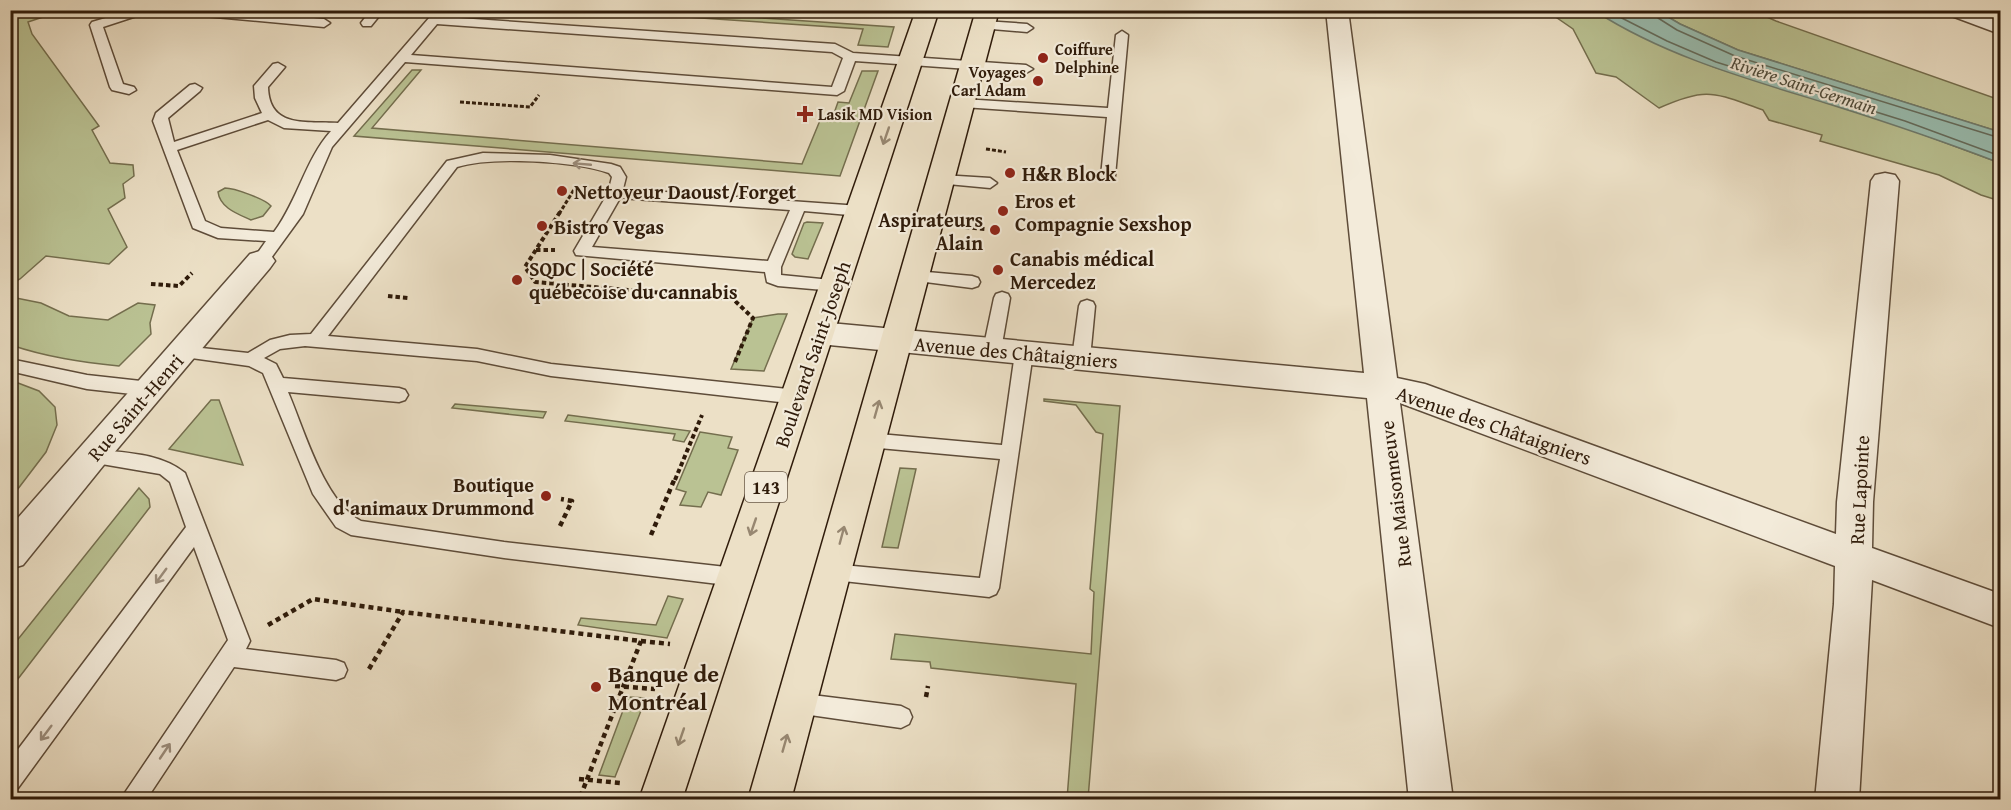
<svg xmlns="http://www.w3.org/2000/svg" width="2011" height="810" font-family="'Gentium Book Plus',serif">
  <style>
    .green { fill: #bac293; stroke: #746e4e; stroke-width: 1.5 }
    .water { fill: #99bdb0; stroke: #6f7c6e; stroke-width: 1.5 }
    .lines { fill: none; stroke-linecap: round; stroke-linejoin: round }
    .shore { stroke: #646c5d; stroke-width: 1.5 }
    .lane-casing { stroke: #5e4c39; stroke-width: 3 }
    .street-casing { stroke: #5e4c39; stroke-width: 3 }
    .primary-casing { stroke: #2f1b0a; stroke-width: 3 }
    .path-far2 { stroke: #2f1b0a; stroke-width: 3; stroke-dasharray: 4 2; stroke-linecap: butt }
    .path-far1 { stroke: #2f1b0a; stroke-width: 4; stroke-dasharray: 4.5 3; stroke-linecap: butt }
    .path { stroke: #2f1b0a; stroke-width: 4.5; stroke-dasharray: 5 4; stroke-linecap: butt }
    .lane { fill: #f3ebda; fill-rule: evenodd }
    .street { fill: #f3ebda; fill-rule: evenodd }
    .primary { fill: #ece0c6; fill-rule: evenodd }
    .oneway { stroke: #978771 }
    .oneway2 { stroke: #9b8d7c }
    .poi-dot { fill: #8f2418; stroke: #f3ebda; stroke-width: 2 }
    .labels { text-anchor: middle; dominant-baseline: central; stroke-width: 4.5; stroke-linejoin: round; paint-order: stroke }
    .far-poi-label { font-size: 16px; font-weight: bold; fill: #2f1b0a; stroke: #f3ebda; text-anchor: start }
    .far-water-label { font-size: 18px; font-style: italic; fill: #4f4c3c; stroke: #f3ebda }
    .shield { fill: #f3ebda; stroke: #6a5948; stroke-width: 1.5 }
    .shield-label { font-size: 18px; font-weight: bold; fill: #2f1b0a }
    .poi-label { font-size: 20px; font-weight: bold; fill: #2f1b0a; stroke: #f3ebda; text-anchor: start }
    .street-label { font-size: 20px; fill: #2f1b0a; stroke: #f3ebda }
    .near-poi-label { font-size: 24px; font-weight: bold; fill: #2f1b0a; stroke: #f3ebda; text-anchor: start }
  </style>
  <rect width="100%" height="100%" fill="#ece0c6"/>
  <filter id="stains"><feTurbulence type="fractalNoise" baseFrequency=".00333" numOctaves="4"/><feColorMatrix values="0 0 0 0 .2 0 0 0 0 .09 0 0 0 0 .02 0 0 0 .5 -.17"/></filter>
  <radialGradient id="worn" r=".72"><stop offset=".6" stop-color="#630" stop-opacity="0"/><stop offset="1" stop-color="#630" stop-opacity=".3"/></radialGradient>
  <g class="green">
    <path d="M11,10L61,11L28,22L32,34L99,126L92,130L110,163L133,165L134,176L123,184L125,198L108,209L127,247L109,264L46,256L20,279L11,284Z"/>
    <path d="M597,11H661L894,27L888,47L858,45L863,29Z"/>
    <path d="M1547,11H1595L1665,47L1714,67L1903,127L2000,163V201L1981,195L1939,175L1820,141L1822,135L1769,120L1763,110C1714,93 1708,86 1659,108L1616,77L1596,73L1573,29Z"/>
    <path d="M1658,11H1753L1776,21L2000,100V132L1738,50L1680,24Z"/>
    <path d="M412,70H421L372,128L802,164L821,118L832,119L838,102L849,103L862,71H878L840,176L354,136Z"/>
    <path d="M225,188C234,188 265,199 271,206L263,216L251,220C238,214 220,208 218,192Z"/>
    <path d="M807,222L823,223L808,259L795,257L792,254L804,223Z"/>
    <path d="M11,297L41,303L69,316L108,320L138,303L155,305L150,323L151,334L119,366C81,362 46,357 11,345Z"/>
    <path d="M778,314H787L764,371L731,369L753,318Z"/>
    <path d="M18,383L39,391L55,407L57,425L46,452L11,498V391Z"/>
    <path d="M1044,399L1120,406L1088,799H1067L1076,684L931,668L930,662L891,659L895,634L1091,654L1094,592L1090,589L1103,434L1096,432L1076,405L1044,401Z"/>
    <path d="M211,400H219L243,465L169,449Z"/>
    <path d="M455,404L546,412L543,418L452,408Z"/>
    <path d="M568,415L690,431L684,442L673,440L675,434L565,421Z"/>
    <path d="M700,432L732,437L728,448L738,450L721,495L708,492L701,507L680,505L686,492L676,489Z"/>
    <path d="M900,468L916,469L898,548L882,547Z"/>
    <path d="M139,488L149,499L150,507L11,688V648Z"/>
    <path d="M668,596L683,599L667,638L578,625L581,618L656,625Z"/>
    <path d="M628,697L646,698L615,777L599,775Z"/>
  </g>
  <path class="water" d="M1595,11H1658L1680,24L1738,50L2000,132V163C1945,142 1889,123 1832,105C1751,80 1666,57 1595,11Z"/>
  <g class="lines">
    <g class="shore">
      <path d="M1606,10L1667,41L1716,62L1905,121L2000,156"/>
      <path d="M1656,10L1658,18L1677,30L1735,56L2000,138"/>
    </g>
    <g class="lane-casing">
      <g id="lane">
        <path d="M133,10H155L103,27L123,84L134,87L136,90L129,94L112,90L110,87L90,25L92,22Z"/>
        <path d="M176,10H228L324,19L330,23L324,27L182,14Z"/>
        <path d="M371,10H384L371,26H363L361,23Z"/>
        <path d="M436,10H446L444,17L835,44L853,53L1026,65L1033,69L1026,73L855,61L844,91L837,95L405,62L332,147L303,214L266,265H254L252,261L266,241L218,238L193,228L153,121L156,113L190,85L195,84L202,88L200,91L168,118L174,142L262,113L255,98L254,86L273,64L278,63L285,67L268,87C269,129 307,121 338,123ZM437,24L832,52L843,58L832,87L411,55ZM268,120L284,128L331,131C305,160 298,200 274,232L221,228L205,221L177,150Z"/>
        <path d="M984,21L1027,24L1033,28L1027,32L980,28L978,25Z"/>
        <path d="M1122,31L1128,35L1115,176L1113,179H1103L1101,176L1107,117L963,107L956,103L963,99L1108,108L1116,35Z"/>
        <path d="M483,153L550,155L611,164L620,167L626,177L623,189L860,206L868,211L860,216L804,211L781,267V275L841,281L843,285L841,289L835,291L778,286L767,282L765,272L576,255L574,251L608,193L612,177L609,173C574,161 492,156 457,167L328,336L477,349L551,364L797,390L803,392L806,397L803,402L797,404L551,376L477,361L305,346L280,349L264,358L276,364L283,378L399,388L405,390L408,395L405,400L399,402L288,392C304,429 324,502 361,521L504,542L735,568L742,571L745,577L742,583L735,586L504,558L351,535L336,527L313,494L263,373L249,366L177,356L174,352L177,348L183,346L248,353L270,340L290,335L311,334L447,161ZM620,198L790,210L768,261L592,247Z"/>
        <path d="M942,175L990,178L997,183L990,188L937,183L935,180L937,177Z"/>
        <path d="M916,271L972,276L978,278L980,282L978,286L972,288L910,280L908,276L910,272Z"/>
        <path d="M1002,292L1008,294L1010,298L1001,350L998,354L992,356L986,354L983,350L994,298L996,294Z"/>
        <path d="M1087,300L1093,302L1095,306L1090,358L1087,362L1081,364L1075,362L1072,358L1079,306L1081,302Z"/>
        <path d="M1024,347L1030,349L1033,353L999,588L996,594L989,597L825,579L822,573L825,567L832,564L980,578L1000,459L868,447L861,445L859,440L861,435L868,433L1002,445L1015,353L1018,349Z"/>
        <path d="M10,359L87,375L150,382L156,384L159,389L156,394L150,396L87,389L10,371Z"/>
        <path d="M91,449C123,453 159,452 185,473L250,641L246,649L336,660L344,663L347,670L344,677L336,680L234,667L146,800H120L228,640L194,547L18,788L10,791V760L186,527L170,482L160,474L84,461L82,456L84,451Z"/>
        <path d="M796,693L901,706L909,710L912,717L909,724L901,728L796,713L788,710L785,703L788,696Z"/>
      </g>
    </g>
    <g class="street-casing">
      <g id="street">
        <path d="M1326,10H1348L1397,378L1425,384L1836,534L1837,502L1871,181L1875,175L1885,173L1895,175L1899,181L1873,502L1872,548L2000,594V628L1872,580L1859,800H1815L1834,604L1835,566L1400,403L1453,800H1409L1367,398L819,344L808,341L803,333L808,325L819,322L1364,373Z"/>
        <path d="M1946,10H1979L2000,19V34L1949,15Z"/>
        <path d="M260,251L270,254L275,261L270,268L103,466L23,565L10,569V527L250,254Z"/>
      </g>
    </g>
    <g class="primary-casing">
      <g id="primary">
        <path d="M916,10H939L682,800H639Z"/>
        <path d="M976,10H999L791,800H748Z"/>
      </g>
    </g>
    <g class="path-far2">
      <path d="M460,102L530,107L539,95"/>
      <path d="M986,149L1006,152"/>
      <path d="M559,214L575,188"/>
    </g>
    <g class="path-far1">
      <path d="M560,212L525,267L535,282L733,299L753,318L735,362"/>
      <path d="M965,227L985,229"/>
      <path d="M536,250H555"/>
      <path d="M151,284L179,286L192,273"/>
      <path d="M388,296L408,298"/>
      <path d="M675,480L702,415"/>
    </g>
    <g class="path">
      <path d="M560,526L572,501L561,499"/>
      <path d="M651,535L675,478"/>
      <path d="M268,625L313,599L403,612"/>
      <path d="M641,641L670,644"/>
      <path d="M369,669L403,612L641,641L579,800"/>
      <path d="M615,686L655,689"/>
      <path d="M926,697L928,686"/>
      <path d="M579,779L620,783"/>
    </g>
    <use href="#lane" class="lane"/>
    <use href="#street" class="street"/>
    <use href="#primary" class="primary"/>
  </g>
  <defs><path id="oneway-shaft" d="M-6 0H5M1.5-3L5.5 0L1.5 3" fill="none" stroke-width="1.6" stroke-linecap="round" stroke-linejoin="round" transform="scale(1.5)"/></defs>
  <g class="oneway">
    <use href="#oneway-shaft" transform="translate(886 136) rotate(109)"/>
    <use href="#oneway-shaft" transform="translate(877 409) rotate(-74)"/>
    <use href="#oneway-shaft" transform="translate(753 527) rotate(109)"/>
    <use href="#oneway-shaft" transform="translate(842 535) rotate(-75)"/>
    <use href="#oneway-shaft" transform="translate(681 737) rotate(109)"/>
    <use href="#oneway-shaft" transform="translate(785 743) rotate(-74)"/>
  </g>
  <g class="oneway2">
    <use href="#oneway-shaft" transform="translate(582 164) rotate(-175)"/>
    <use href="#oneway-shaft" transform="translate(161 576) rotate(126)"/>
    <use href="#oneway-shaft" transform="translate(46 733) rotate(127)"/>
    <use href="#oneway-shaft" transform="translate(165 751) rotate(-56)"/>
  </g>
  <g class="poi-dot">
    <circle cx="1043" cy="58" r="6"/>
    <circle cx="1038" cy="81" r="6"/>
    <path d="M802 105h6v6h6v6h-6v6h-6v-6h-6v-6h6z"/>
    <circle cx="1010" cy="173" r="6"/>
    <circle cx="562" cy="191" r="6"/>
    <circle cx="1003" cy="211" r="6"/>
    <circle cx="542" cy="226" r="6"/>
    <circle cx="995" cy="230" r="6"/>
    <circle cx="998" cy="270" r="6"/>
    <circle cx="517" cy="280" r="6"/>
    <circle cx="546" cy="496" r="6"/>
    <circle cx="596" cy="687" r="6"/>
  </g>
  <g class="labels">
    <g class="far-poi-label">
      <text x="1055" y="49">Coiffure<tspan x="1055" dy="18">Delphine</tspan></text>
      <text x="1026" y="72" text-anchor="end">Voyages<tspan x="1026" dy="18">Carl Adam</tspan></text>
      <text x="818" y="114">Lasik MD Vision</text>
    </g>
    <g class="far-water-label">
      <text transform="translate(1804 85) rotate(18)">Rivière Saint-Germain</text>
    </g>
    <rect class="shield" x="745" y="472" width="42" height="30" rx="4.5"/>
    <g class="shield-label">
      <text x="766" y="487">143</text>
    </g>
    <g class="poi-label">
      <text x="1022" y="173">H&amp;R Block</text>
      <text x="574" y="191">Nettoyeur Daoust/Forget</text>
      <text x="1015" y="200">Eros et<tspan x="1015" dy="23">Compagnie Sexshop</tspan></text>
      <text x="983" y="219" text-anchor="end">Aspirateurs<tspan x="983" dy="23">Alain</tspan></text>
      <text x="554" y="226">Bistro Vegas</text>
      <text x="1010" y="258">Canabis médical<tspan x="1010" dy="23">Mercedez</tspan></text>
      <text x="529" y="268">SQDC | Société<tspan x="529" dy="23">québecoise du cannabis</tspan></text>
      <text x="534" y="484" text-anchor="end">Boutique<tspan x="534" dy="23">d'animaux Drummond</tspan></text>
    </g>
    <g class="street-label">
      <text transform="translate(1016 352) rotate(5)">Avenue des Châtaigniers</text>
      <text transform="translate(812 354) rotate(-71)">Boulevard Saint-Joseph</text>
      <text transform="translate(135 407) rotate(-49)">Rue Saint-Henri</text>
      <text transform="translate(1494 425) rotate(19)">Avenue des Châtaigniers</text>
      <text transform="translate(1859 490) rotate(-87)">Rue Lapointe</text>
      <text transform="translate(1395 494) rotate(-97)">Rue Maisonneuve</text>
    </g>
    <g class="near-poi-label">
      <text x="608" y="673">Banque de<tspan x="608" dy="28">Montréal</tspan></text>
    </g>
  </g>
  <rect width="2011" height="810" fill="none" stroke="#ece0c6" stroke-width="36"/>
  <rect x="12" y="12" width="1987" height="786" fill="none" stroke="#2f1b0a" stroke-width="3"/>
  <rect x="18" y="18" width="1975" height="774" fill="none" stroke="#2f1b0a" stroke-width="1.5"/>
  <rect width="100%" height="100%" filter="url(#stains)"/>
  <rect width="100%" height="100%" fill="url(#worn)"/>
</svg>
